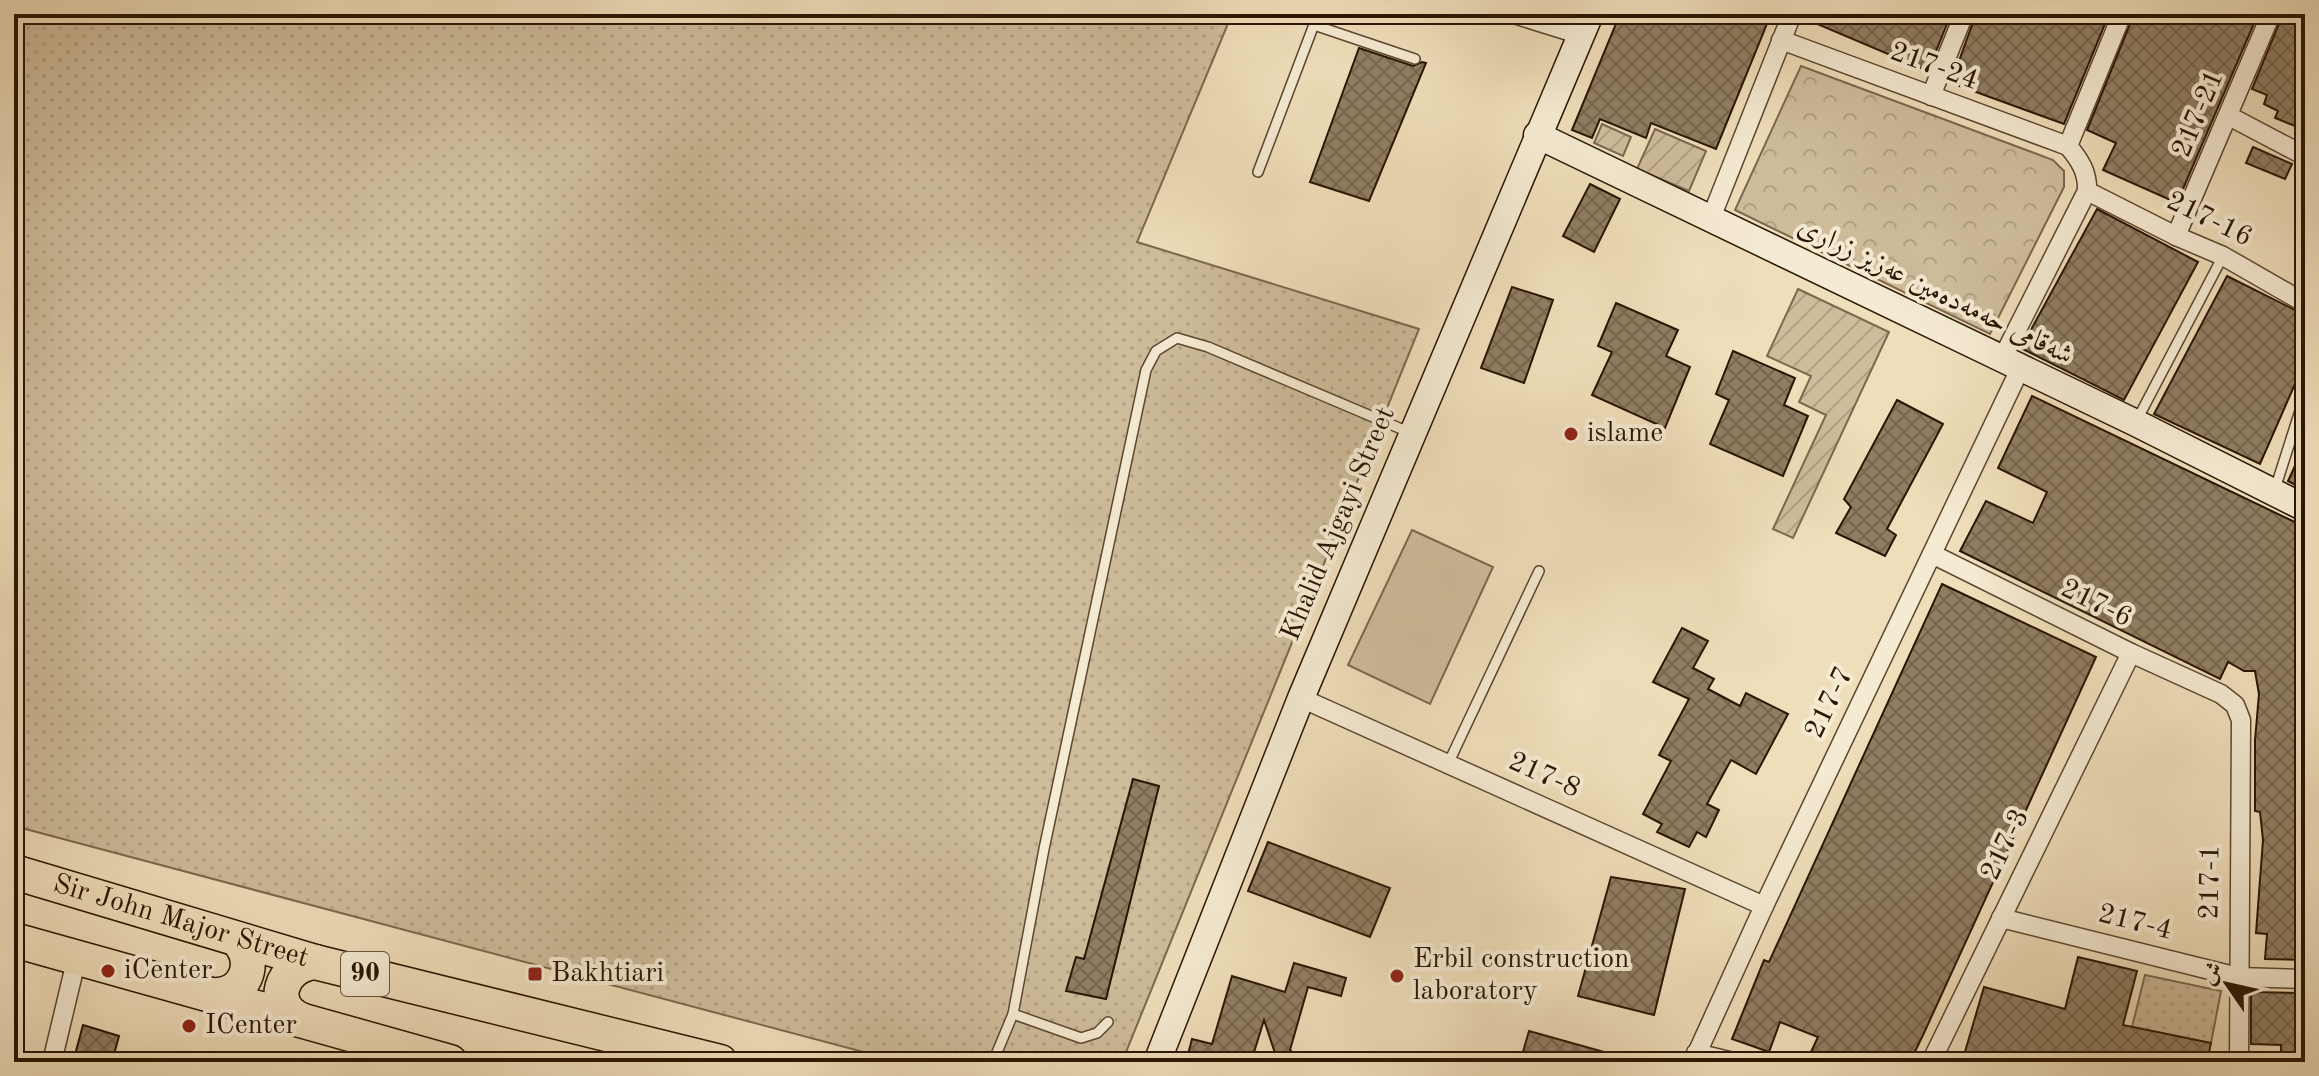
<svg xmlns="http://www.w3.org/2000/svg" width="2319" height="1076" font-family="'Old Standard TT',Amiri,serif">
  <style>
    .grass { fill: url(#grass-dots); stroke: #7c684e; stroke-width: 2 }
    .park { fill: url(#park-crowns); stroke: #7c684e; stroke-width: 2 }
    .garden { fill: url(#garden-furrows); stroke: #7c684e; stroke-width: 2 }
    .pitch { fill: #cebc9b; stroke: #7c684e; stroke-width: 2 }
    .building { fill: url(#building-cross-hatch); stroke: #2a1502; stroke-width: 2 }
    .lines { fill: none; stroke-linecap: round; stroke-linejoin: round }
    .lane-casing { stroke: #5b4730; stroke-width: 12 }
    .street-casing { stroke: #5b4730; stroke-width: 21 }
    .secondary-casing { stroke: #2a1502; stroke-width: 29 }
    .highway-casing { stroke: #2a1502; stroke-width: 37 }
    .lane { stroke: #f5ead2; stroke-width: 9 }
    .street { stroke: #f5ead2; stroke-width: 18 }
    .secondary { stroke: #f5ead2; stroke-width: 26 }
    .highway { stroke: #efdeba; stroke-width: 34 }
    .poi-dot { fill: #8f2418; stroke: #f5ead2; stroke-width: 3 }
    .labels { text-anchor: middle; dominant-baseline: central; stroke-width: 8; stroke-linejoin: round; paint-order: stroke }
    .shield { fill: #f5ead2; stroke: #675540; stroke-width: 2 }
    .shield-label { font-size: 26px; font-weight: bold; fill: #2a1502 }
    .street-label { font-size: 28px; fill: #2a1502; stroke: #f5ead2 }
    .poi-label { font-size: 28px; fill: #2a1502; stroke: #f5ead2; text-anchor: start }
  </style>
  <defs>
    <pattern id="grass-dots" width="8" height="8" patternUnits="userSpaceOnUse" patternTransform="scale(2)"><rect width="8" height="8" fill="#cebc9b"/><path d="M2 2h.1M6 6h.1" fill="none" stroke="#b1a184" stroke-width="1.8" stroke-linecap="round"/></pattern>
    <pattern id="park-crowns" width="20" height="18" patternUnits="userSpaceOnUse" patternTransform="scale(2)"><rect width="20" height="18" fill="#cebc9b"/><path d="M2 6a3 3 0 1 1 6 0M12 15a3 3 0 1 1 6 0" fill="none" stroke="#b1a184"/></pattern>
    <pattern id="garden-furrows" width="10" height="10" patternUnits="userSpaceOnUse" patternTransform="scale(2)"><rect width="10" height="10" fill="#cebc9b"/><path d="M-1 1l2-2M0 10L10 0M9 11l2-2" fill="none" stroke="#b1a184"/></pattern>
    <pattern id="building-cross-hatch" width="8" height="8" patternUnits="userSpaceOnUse" patternTransform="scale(2)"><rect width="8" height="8" fill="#907e62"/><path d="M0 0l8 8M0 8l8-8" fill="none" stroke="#76664f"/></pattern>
  </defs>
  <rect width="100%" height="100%" fill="#efdeba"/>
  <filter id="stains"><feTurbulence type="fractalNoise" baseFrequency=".0025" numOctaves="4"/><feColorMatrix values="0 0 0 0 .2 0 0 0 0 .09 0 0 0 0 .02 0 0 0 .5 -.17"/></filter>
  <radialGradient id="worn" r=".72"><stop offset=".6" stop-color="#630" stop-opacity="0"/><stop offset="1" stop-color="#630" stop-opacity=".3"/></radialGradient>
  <g class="grass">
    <path d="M14,14H1232L1137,242L1419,329L1122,1062H901L14,826Z"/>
    <path d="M2145,975L2221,991L2211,1043L2132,1027Z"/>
  </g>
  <path class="park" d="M1801,66L2053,160L2064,171V187L1990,334L1735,210Z"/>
  <g class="garden">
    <path d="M1602,124L1631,137L1623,156L1594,143Z"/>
    <path d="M1655,129L1706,151L1689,191L1637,169Z"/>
    <path d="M1798,289L1889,332L1793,538L1773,529L1826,415L1799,402L1811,376L1767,356Z"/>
  </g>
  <path class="pitch" d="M1412,530L1493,567L1430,704L1348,665Z"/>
  <g class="building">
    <path d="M1620,14H1771L1716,149L1651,123L1646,138L1600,119L1592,138L1572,130Z"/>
    <path d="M1804,14H1951L1928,71L1803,18Z"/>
    <path d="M1976,14H2109L2064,124L1951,83Z"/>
    <path d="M2134,14H2258L2177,203L2103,170L2116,143L2087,130Z"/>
    <path d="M2283,14H2305V130L2275,118L2278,111L2264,104L2267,95L2252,89Z"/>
    <path d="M1359,48L1413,66L1422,62L1426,63L1369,201L1310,182Z"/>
    <path d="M2253,147L2292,164L2285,179L2246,163Z"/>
    <path d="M1590,184L1620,199L1594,252L1563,236Z"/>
    <path d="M2097,209L2198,262L2124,400L2021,348Z"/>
    <path d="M2227,276L2305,315V361L2260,464L2154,414Z"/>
    <path d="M1512,287L1553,300L1524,383L1481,368Z"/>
    <path d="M1616,303L1678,330L1666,356L1690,367L1665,428L1592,395L1612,352L1598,346Z"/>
    <path d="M1733,351L1795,378L1784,405L1808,416L1783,476L1710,444L1729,400L1716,394Z"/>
    <path d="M2032,396L2305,527V960L2265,959L2267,934L2256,933L2263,840L2260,812L2255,811V740L2259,694L2255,671H2244L2228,662L2220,679L1960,551L1986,501L2033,523L2047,492L1998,468Z"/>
    <path d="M1897,400L1943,424L1887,529L1896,535L1885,556L1836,533L1851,507L1844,499Z"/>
    <path d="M2305,444V490L2288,481Z"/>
    <path d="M1942,584L2096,657L1924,1033L1910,1062H1839L1811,1052L1818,1037L1780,1022L1769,1052L1732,1039L1764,960L1769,962Z"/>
    <path d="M1682,628L1708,641L1693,668L1714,679L1708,689L1740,706L1746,693L1788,714L1756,774L1731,760L1707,804L1719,810L1706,837L1697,832L1689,847L1657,832L1662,824L1643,814L1671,761L1659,755L1689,699L1653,682Z"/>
    <path d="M1133,779L1159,786L1106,999L1066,991L1076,957L1084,959Z"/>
    <path d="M1268,842L1390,888L1370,937L1248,891Z"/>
    <path d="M1611,877L1685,889L1654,1015L1578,996Z"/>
    <path d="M2078,957L2137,971L2123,1025L2211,1043L2207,1062H1962L1984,987L2065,1009Z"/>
    <path d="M1294,963L1346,978L1341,996L1308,987L1290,1050L1303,1062H1278L1264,1020L1251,1062H1186L1192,1039L1212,1044L1232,976L1285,992Z"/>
    <path d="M2251,992L2305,993V1062H2281V1045L2251,1044Z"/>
    <path d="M83,1025L119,1036L112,1062H73Z"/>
    <path d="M1529,1031L1622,1057V1062H1520Z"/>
  </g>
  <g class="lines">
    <g class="lane-casing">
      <g id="lane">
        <path d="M1314,25L1415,59"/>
        <path d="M1258,172L1318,14"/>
        <path d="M2137,420L2223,256"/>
        <path d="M2275,489L2305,395"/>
        <path d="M1448,764L1539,571"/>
        <path d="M1013,1014L1081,1038L1097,1033L1108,1022"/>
        <path d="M993,1062L1013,1014L1044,849L1146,370L1156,351L1177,338L1208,347L1411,433"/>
      </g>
    </g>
    <g class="street-casing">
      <g id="street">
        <path d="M1514,14L1581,35"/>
        <path d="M1781,40L2068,146"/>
        <path d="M1931,96L1964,14"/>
        <path d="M2229,116L2305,156"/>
        <path d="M2068,146L2122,14"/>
        <path d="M2087,191L2176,236L2223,256L2305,303"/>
        <path d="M1711,218L1792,14"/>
        <path d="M2176,236L2271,14"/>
        <path d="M2002,359L2087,191C2088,173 2080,160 2068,146"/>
        <path d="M1932,554L2131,653L2221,694L2235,705L2241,720L2239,1062"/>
        <path d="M1301,698L1764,906"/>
        <path d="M2001,918L2238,977L2305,979"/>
        <path d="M1696,1053L1733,1062"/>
        <path d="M52,1062L77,957"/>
        <path d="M1693,1062L1764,906L2020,369"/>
        <path d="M1931,1062L2131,653"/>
      </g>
    </g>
    <g class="secondary-casing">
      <g id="secondary">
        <path d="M1537,135L2136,423L2305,508"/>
        <path d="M1157,1062L1301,698L1590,14"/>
      </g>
    </g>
    <g class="highway-casing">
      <g id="highway">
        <path id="s1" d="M14,872L315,962L720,1062"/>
        <path d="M14,940L450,1062"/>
        <path d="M211,995C244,998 259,964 238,940"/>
        <path d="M301,1020C267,1006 281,965 315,962"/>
      </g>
    </g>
    <use href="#lane" class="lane"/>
    <use href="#street" class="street"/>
    <use href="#secondary" class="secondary"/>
    <use href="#highway" class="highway"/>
  </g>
  <g class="poi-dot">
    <circle cx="1571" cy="434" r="8"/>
    <circle cx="108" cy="971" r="8"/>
    <rect x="527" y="966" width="16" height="16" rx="4"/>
    <circle cx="1397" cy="976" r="8"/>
    <circle cx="189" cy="1026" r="8"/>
  </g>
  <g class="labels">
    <rect class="shield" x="341" y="952" width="48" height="44" rx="6"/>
    <g class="shield-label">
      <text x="365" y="974">90</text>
    </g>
    <g class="street-label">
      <text transform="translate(1934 67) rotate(20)">217-24</text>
      <text transform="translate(2199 114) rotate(-67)">217-21</text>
      <text transform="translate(2209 220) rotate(26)">217-16</text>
      <text transform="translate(1935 292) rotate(26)">شەقامی حەمەدەمین عەزیز زراری</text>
      <text transform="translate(1339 524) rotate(-67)">Khalid Ajgayi Street</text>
      <text transform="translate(2096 604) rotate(26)">217-6</text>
      <text transform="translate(1830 703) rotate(-64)">217-7</text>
      <text transform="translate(1544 776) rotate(24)">217-8</text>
      <text transform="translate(2006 845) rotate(-64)">217-3</text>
      <text transform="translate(2211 882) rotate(-89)">217-1</text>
      <text stroke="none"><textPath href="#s1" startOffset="174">Sir John Major Street</textPath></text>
      <text transform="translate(2135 923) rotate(14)">217-4</text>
    </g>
    <g class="poi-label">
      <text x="1587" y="434">islame</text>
      <text x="1413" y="960">Erbil construction<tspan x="1413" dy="32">laboratory</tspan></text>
      <text x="124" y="971">iCenter</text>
      <text x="551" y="974">Bakhtiari</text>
      <text x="205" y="1026">ICenter</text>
    </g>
  </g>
  <rect width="2319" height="1076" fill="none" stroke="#efdeba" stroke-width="48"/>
  <rect x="16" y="16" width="2287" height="1044" fill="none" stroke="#2a1502" stroke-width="4"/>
  <rect x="24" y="24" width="2271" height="1028" fill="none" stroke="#2a1502" stroke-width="2"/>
  <g transform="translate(2227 984) rotate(304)" stroke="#f5ead2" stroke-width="6" paint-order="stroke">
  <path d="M0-6L14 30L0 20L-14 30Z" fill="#2a1502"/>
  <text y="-12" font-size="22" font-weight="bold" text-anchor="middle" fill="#2a1502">ش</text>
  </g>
  <rect width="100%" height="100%" filter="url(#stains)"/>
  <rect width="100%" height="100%" fill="url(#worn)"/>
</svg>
